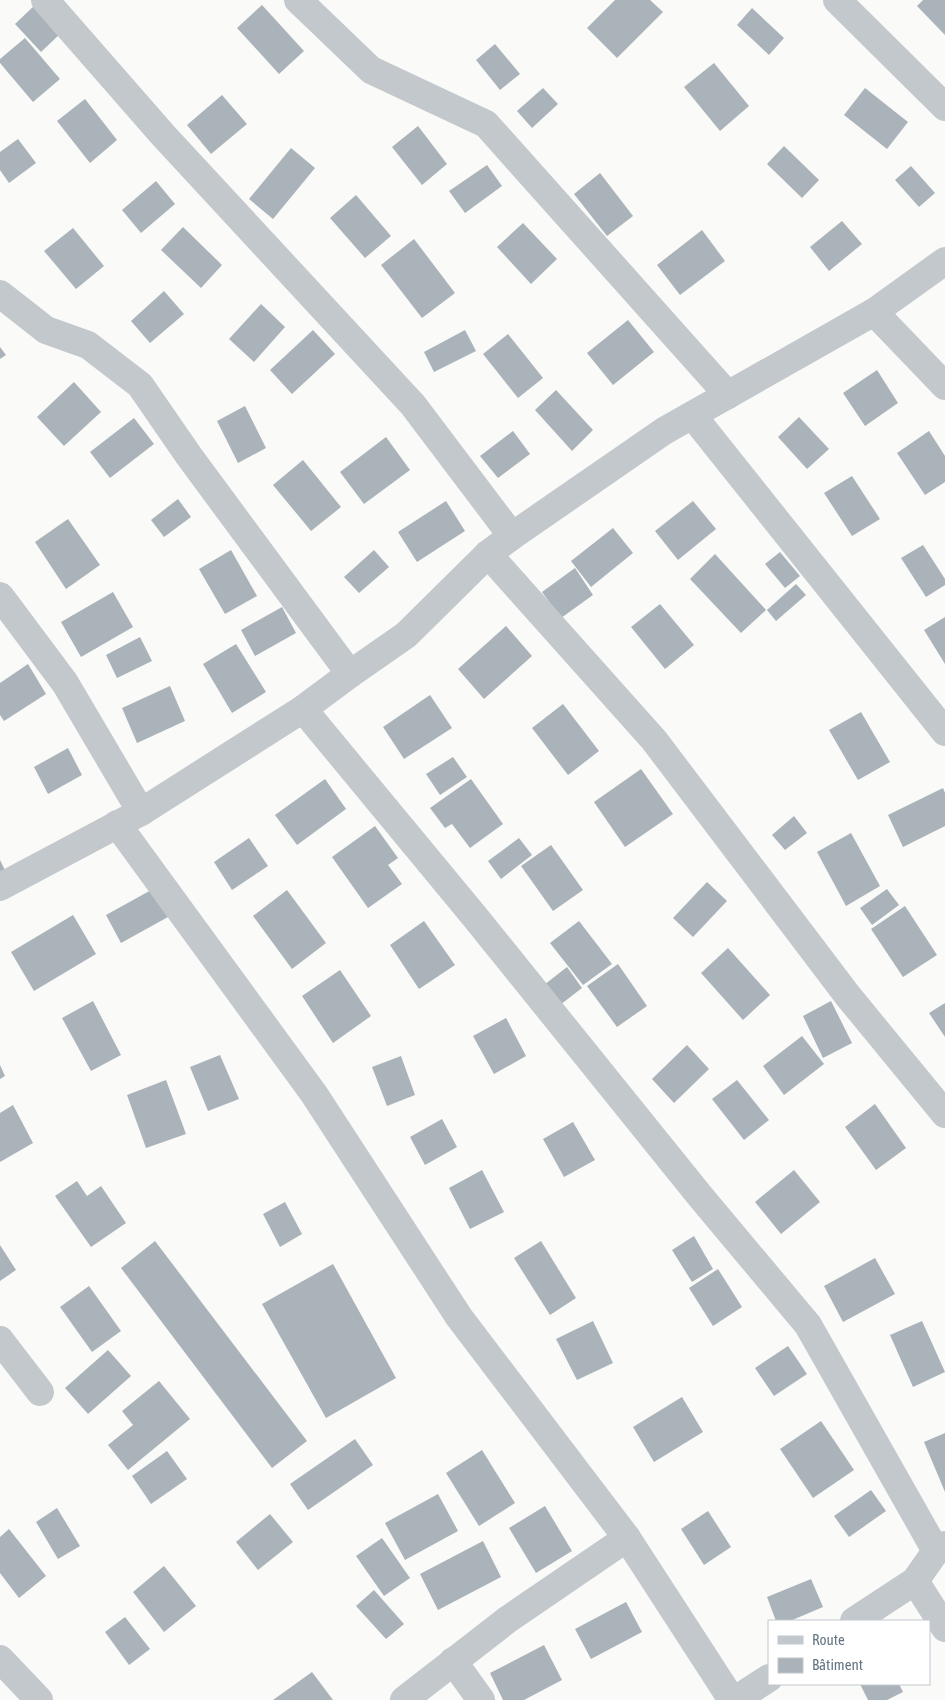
<svg xmlns="http://www.w3.org/2000/svg" width="945" height="1700" font-family="'Asap Condensed',sans-serif">
  <style>
    .building { fill: #aab3b9 }
    .lines { fill: none; stroke-linecap: round; stroke-linejoin: round }
    .minor { stroke: #c3c8cc; stroke-width: 28 }
  </style>
  <rect width="100%" height="100%" fill="#fafaf8"/>
  <g class="building">
    <path d="M615,0H650L663,12L617,58L587,28Z"/>
    <path d="M923,0H945V35L917,6Z"/>
    <path d="M36,4L62,32L41,52L15,24Z"/>
    <path d="M262,5L304,51L279,74L237,28Z"/>
    <path d="M752,8L784,38L769,55L737,25Z"/>
    <path d="M25,38L60,79L33,102L0,63V59Z"/>
    <path d="M495,44L520,74L500,90L476,60Z"/>
    <path d="M714,63L749,106L720,131L684,87Z"/>
    <path d="M543,88L558,104L532,128L517,111Z"/>
    <path d="M865,88L908,122L887,149L844,115Z"/>
    <path d="M222,95L247,124L211,154L187,125Z"/>
    <path d="M85,99L117,140L90,163L57,121Z"/>
    <path d="M418,126L447,164L422,185L392,147Z"/>
    <path d="M18,139L36,163L9,183L0,170V152Z"/>
    <path d="M784,146L819,180L802,198L767,164Z"/>
    <path d="M291,148L315,168L273,219L249,199Z"/>
    <path d="M487,165L502,186L465,213L449,191Z"/>
    <path d="M911,166L935,193L919,207L895,180Z"/>
    <path d="M600,173L633,216L607,236L574,194Z"/>
    <path d="M156,181L175,204L141,233L122,210Z"/>
    <path d="M356,195L391,236L365,258L330,218Z"/>
    <path d="M842,221L862,244L829,271L810,247Z"/>
    <path d="M523,223L557,259L531,284L497,247Z"/>
    <path d="M183,227L222,265L201,288L161,250Z"/>
    <path d="M73,228L104,266L76,289L44,251Z"/>
    <path d="M702,230L725,261L680,295L657,265Z"/>
    <path d="M414,239L455,293L422,318L381,265Z"/>
    <path d="M164,291L184,314L150,343L131,321Z"/>
    <path d="M261,304L285,327L254,362L229,339Z"/>
    <path d="M628,320L654,352L613,385L587,353Z"/>
    <path d="M313,330L335,354L292,394L270,370Z"/>
    <path d="M465,330L476,351L434,372L424,352Z"/>
    <path d="M508,334L543,378L518,398L483,354Z"/>
    <path d="M0,347L6,355L0,359Z"/>
    <path d="M877,370L898,403L865,426L843,393Z"/>
    <path d="M74,382L101,412L64,446L37,417Z"/>
    <path d="M556,390L593,430L572,451L535,410Z"/>
    <path d="M245,406L266,448L238,463L217,421Z"/>
    <path d="M799,417L829,449L807,469L778,437Z"/>
    <path d="M134,418L154,444L110,478L90,452Z"/>
    <path d="M513,431L530,454L498,478L480,456Z"/>
    <path d="M929,431L945,456V482L925,495L897,453Z"/>
    <path d="M386,437L410,470L364,504L340,472Z"/>
    <path d="M303,460L341,507L311,531L273,485Z"/>
    <path d="M852,476L880,519L852,536L824,493Z"/>
    <path d="M178,499L191,517L164,537L151,520Z"/>
    <path d="M446,501L465,531L417,562L398,532Z"/>
    <path d="M693,501L716,529L678,560L655,531Z"/>
    <path d="M68,519L100,565L66,589L35,542Z"/>
    <path d="M613,528L633,553L591,587L571,561Z"/>
    <path d="M923,545L945,579V585L926,597L901,558Z"/>
    <path d="M231,550L257,596L225,614L199,569Z"/>
    <path d="M374,550L389,567L359,593L344,577Z"/>
    <path d="M780,552L800,576L785,588L765,564Z"/>
    <path d="M715,554L766,610L741,633L690,579Z"/>
    <path d="M575,568L593,595L561,618L542,592Z"/>
    <path d="M796,584L806,595L776,621L767,610Z"/>
    <path d="M113,592L133,627L81,657L61,622Z"/>
    <path d="M660,604L694,645L665,669L631,627Z"/>
    <path d="M282,607L296,633L255,656L241,630Z"/>
    <path d="M945,617V664L924,630Z"/>
    <path d="M506,626L532,656L484,699L458,669Z"/>
    <path d="M140,637L152,661L117,678L106,655Z"/>
    <path d="M236,644L266,692L232,713L203,664Z"/>
    <path d="M28,664L46,694L4,721L0,715V683Z"/>
    <path d="M170,686L185,721L137,743L122,708Z"/>
    <path d="M430,695L452,728L404,759L383,727Z"/>
    <path d="M563,704L599,751L568,775L532,728Z"/>
    <path d="M861,712L890,762L858,780L829,730Z"/>
    <path d="M68,748L82,775L48,794L34,767Z"/>
    <path d="M453,757L467,777L440,795L426,774Z"/>
    <path d="M641,769L673,814L625,847L594,802Z"/>
    <path d="M325,779L346,809L297,845L275,815Z"/>
    <path d="M471,779L503,824L470,848L452,824L445,828L430,808Z"/>
    <path d="M943,788L945,793V826L903,847L888,815Z"/>
    <path d="M794,816L807,833L785,850L772,835Z"/>
    <path d="M375,826L398,858L388,865L402,884L368,908L332,857Z"/>
    <path d="M851,833L880,886L846,906L817,852Z"/>
    <path d="M249,838L268,866L232,890L214,862Z"/>
    <path d="M519,838L532,855L501,879L488,861Z"/>
    <path d="M551,845L583,890L553,911L521,866Z"/>
    <path d="M0,860L6,872L0,875Z"/>
    <path d="M707,882L727,901L693,937L673,918Z"/>
    <path d="M153,889L168,917L121,943L106,915Z"/>
    <path d="M887,889L899,905L872,925L860,908Z"/>
    <path d="M287,890L326,943L292,969L253,916Z"/>
    <path d="M905,906L937,955L903,977L871,929Z"/>
    <path d="M73,915L96,954L34,991L11,952Z"/>
    <path d="M424,921L455,965L419,989L390,945Z"/>
    <path d="M579,921L612,964L583,985L550,943Z"/>
    <path d="M728,948L770,995L743,1020L701,973Z"/>
    <path d="M618,964L647,1006L617,1027L587,986Z"/>
    <path d="M567,967L582,988L560,1005L544,985Z"/>
    <path d="M340,970L371,1016L333,1043L302,996Z"/>
    <path d="M93,1001L121,1055L91,1071L62,1018Z"/>
    <path d="M831,1001L852,1043L823,1058L803,1016Z"/>
    <path d="M945,1003V1037L929,1013Z"/>
    <path d="M506,1018L526,1056L494,1074L473,1036Z"/>
    <path d="M802,1036L824,1064L784,1095L763,1066Z"/>
    <path d="M687,1045L709,1069L674,1103L652,1079Z"/>
    <path d="M220,1055L239,1099L208,1111L190,1067Z"/>
    <path d="M401,1056L415,1095L387,1106L372,1067Z"/>
    <path d="M0,1065L5,1076L0,1079Z"/>
    <path d="M166,1080L186,1134L146,1148L127,1095Z"/>
    <path d="M737,1080L769,1120L744,1140L712,1099Z"/>
    <path d="M875,1104L906,1148L876,1170L845,1127Z"/>
    <path d="M13,1105L33,1143L0,1162V1113Z"/>
    <path d="M442,1119L457,1147L425,1165L410,1137Z"/>
    <path d="M573,1122L595,1160L564,1177L543,1139Z"/>
    <path d="M482,1170L504,1212L470,1229L449,1188Z"/>
    <path d="M794,1170L820,1202L781,1234L755,1202Z"/>
    <path d="M77,1181L87,1196L101,1186L126,1223L91,1247L55,1196Z"/>
    <path d="M285,1202L302,1234L280,1247L263,1214Z"/>
    <path d="M694,1236L713,1269L692,1282L672,1250Z"/>
    <path d="M155,1241L307,1441L272,1468L121,1268Z"/>
    <path d="M541,1241L576,1298L550,1315L514,1258Z"/>
    <path d="M0,1245L16,1270L0,1281Z"/>
    <path d="M875,1258L895,1294L843,1322L824,1286Z"/>
    <path d="M333,1264L396,1378L326,1418L262,1304Z"/>
    <path d="M718,1269L742,1307L713,1326L689,1288Z"/>
    <path d="M89,1286L121,1331L92,1352L60,1307Z"/>
    <path d="M593,1321L613,1363L577,1380L556,1339Z"/>
    <path d="M922,1321L945,1372L913,1387L890,1335Z"/>
    <path d="M788,1346L807,1374L774,1396L755,1368Z"/>
    <path d="M108,1350L131,1376L88,1414L65,1388Z"/>
    <path d="M159,1381L190,1419L128,1470L108,1445L133,1425L122,1411Z"/>
    <path d="M682,1397L703,1432L654,1462L633,1427Z"/>
    <path d="M821,1421L854,1470L813,1498L780,1449Z"/>
    <path d="M945,1433V1492L924,1442Z"/>
    <path d="M355,1439L373,1465L308,1510L290,1484Z"/>
    <path d="M482,1450L515,1503L479,1526L446,1473Z"/>
    <path d="M167,1451L187,1479L151,1504L132,1476Z"/>
    <path d="M871,1490L886,1511L849,1537L834,1516Z"/>
    <path d="M438,1494L458,1531L405,1560L385,1523Z"/>
    <path d="M545,1506L572,1551L536,1573L509,1528Z"/>
    <path d="M57,1508L80,1546L58,1559L36,1522Z"/>
    <path d="M708,1511L731,1547L704,1565L681,1529Z"/>
    <path d="M270,1514L293,1542L258,1570L236,1542Z"/>
    <path d="M9,1529L46,1576L19,1598L0,1573V1537Z"/>
    <path d="M382,1538L410,1578L384,1596L356,1556Z"/>
    <path d="M483,1541L501,1577L438,1610L420,1574Z"/>
    <path d="M164,1566L196,1606L164,1632L133,1592Z"/>
    <path d="M811,1579L823,1607L790,1621H776L767,1597Z"/>
    <path d="M374,1590L404,1624L386,1639L356,1606Z"/>
    <path d="M626,1602L642,1632L591,1659L575,1629Z"/>
    <path d="M125,1617L150,1649L129,1665L105,1632Z"/>
    <path d="M544,1645L562,1680L524,1700H503L490,1673Z"/>
    <path d="M312,1672L333,1700H273Z"/>
    <path d="M860,1684H899L903,1692L887,1700H868Z"/>
  </g>
  <g class="lines">
    <g class="minor">
      <path d="M45,0L163,135L413,405L512,536"/>
      <path d="M298,0L371,70L486,124L728,395"/>
      <path d="M837,0L945,107"/>
      <path d="M0,294L46,330L88,345L140,385L189,456L350,674"/>
      <path d="M874,312L945,386"/>
      <path d="M693,416L945,732"/>
      <path d="M488,554L654,740L848,996L945,1114"/>
      <path d="M0,596L65,683L141,812"/>
      <path d="M303,709L475,917L700,1196L808,1325L936,1551"/>
      <path d="M117,824L314,1094L459,1317L627,1538L732,1700"/>
      <path d="M0,887L141,812L303,709L350,674L406,635L488,554L512,536L664,431L874,312L945,261"/>
      <path d="M0,1340L40,1392"/>
      <path d="M915,1581L945,1628"/>
      <path d="M854,1621L915,1581L936,1551L945,1545"/>
      <path d="M0,1659L39,1700"/>
      <path d="M453,1661L481,1700"/>
      <path d="M404,1700L507,1620L627,1538"/>
      <path d="M735,1700L769,1678"/>
    </g>
  </g>
  <rect x="768" y="1620" width="162" height="65" fill="#ffffff" stroke="#c1c8cd"/>
  <rect x="778" y="1636" width="25" height="8" fill="#c3c8cc" stroke="#c1c8cd"/>
  <text x="812" y="1645" font-size="15" fill="#657683">Route</text>
  <rect x="778" y="1658" width="25" height="15" fill="#aab3b9" stroke="#c1c8cd"/>
  <text x="812" y="1670" font-size="15" fill="#657683">Bâtiment</text>
</svg>
